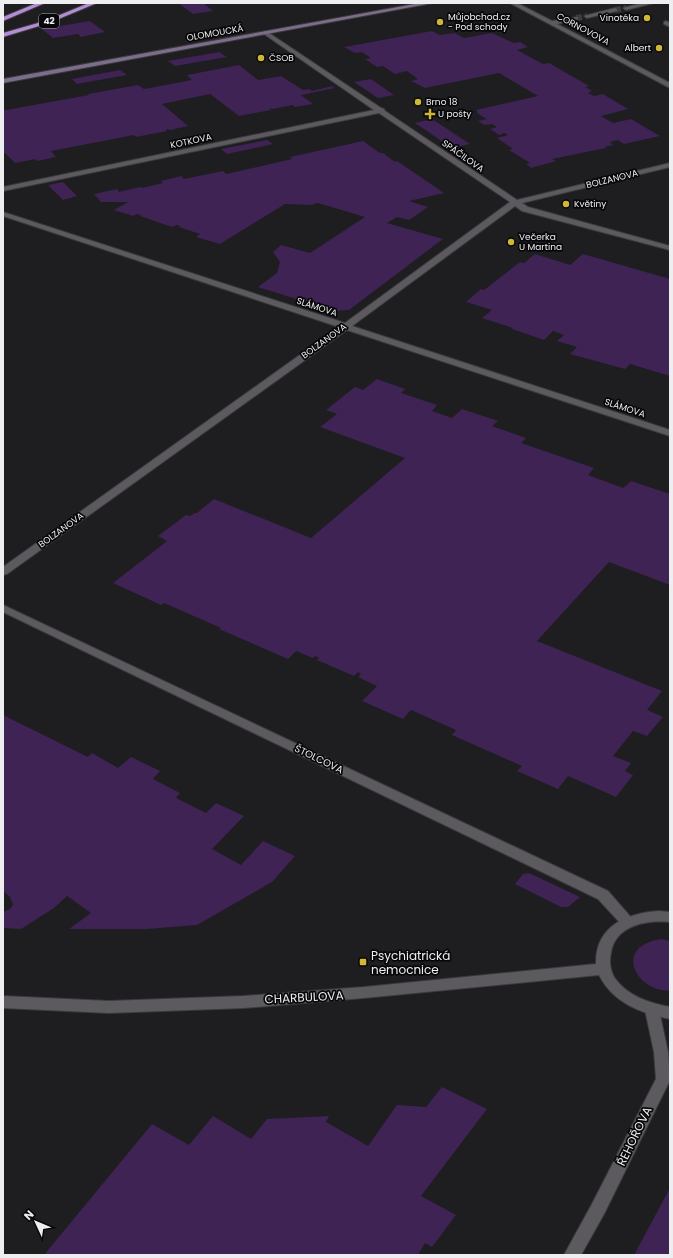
<svg xmlns="http://www.w3.org/2000/svg" width="673" height="1258" font-family="Poppins,sans-serif">
  <style>
    .green { fill: #3e2354 }
    .lines { fill: none; stroke-linecap: round; stroke-linejoin: round }
    .minor-tunnel { stroke: #3d3c3f; stroke-width: 6; stroke-dasharray: 6 3.5; stroke-linecap: butt }
    .minor-casing { stroke: #3b3a3d; stroke-width: 2 }
    .tertiary-casing { stroke: #3b3a3d; stroke-width: 2 }
    .secondary-casing { stroke: #3b3a3d; stroke-width: 2 }
    .trunk-casing { stroke: #3b3a3d; stroke-width: 2 }
    .minor { fill: #5c5a5f; fill-rule: evenodd }
    .tertiary { fill: #5c5a5f; fill-rule: evenodd }
    .secondary { fill: #7c6d8b; fill-rule: evenodd }
    .trunk { fill: #b28cd4; fill-rule: evenodd }
    .poi-dot { fill: #d0b736; stroke: #080709; stroke-width: 1.5 }
    .labels { text-anchor: middle; dominant-baseline: central; stroke-width: 3.5; stroke-linejoin: round; paint-order: stroke }
    .far-poi-label { font-size: 9px; fill: #eeedf0; stroke: #080709; text-anchor: start }
    .shield { fill: #080709; stroke: #a9a8ab; stroke-width: 1 }
    .shield-label { font-size: 9px; font-weight: bold; fill: #eeedf0 }
    .far-street-label { font-size: 9px; fill: #eeedf0; stroke: #080709 }
    .street-label { font-size: 10px; fill: #eeedf0; stroke: #080709 }
    .near-poi-label { font-size: 12px; fill: #eeedf0; stroke: #080709; text-anchor: start }
    .near-street-label { font-size: 12px; fill: #eeedf0; stroke: #080709 }
  </style>
  <rect width="100%" height="100%" fill="#1e1d20"/>
  <g class="green">
    <path d="M178,3H203L213,11L193,14Z"/>
    <path d="M90,21L105,32L81,37L78,34L53,38L42,29Z"/>
    <path d="M432,31L440,35L455,33L464,38L492,33L514,43L520,42L528,47L517,50L543,64L549,63L589,86L585,87L592,91L588,93L594,96L603,94L628,109L601,116L613,123L631,119L660,136L624,144L618,140L610,142L613,145L605,147L606,148L552,159L556,161L531,168L526,164L530,163L509,150L513,149L497,138L508,135L504,133L499,135L490,129L497,127L492,124L484,125L478,121L487,119L477,113L478,112L476,110L538,96L499,73L425,88L411,81L418,79L407,71L395,74L383,66L377,67L365,59L371,58L362,52L355,53L344,47Z"/>
    <path d="M219,52L227,57L175,66L168,61Z"/>
    <path d="M239,65L258,80L281,76L303,90L309,89L312,91L332,86L335,88L301,95L313,104L295,107L293,105L273,109L269,108L271,110L239,116L210,94L162,104L188,126L170,130L168,129H166L167,131L136,137L134,135L51,151L56,157L37,161L35,159L15,163L5,153L3,154V109L6,110L89,95L88,94L138,85L144,89L192,80L187,75Z"/>
    <path d="M120,70L127,75L77,84L72,79Z"/>
    <path d="M371,79L394,95L378,98L354,82Z"/>
    <path d="M432,119L470,144L452,148L415,123Z"/>
    <path d="M267,140L273,144L227,154L221,149Z"/>
    <path d="M363,141L380,153H383L395,162L397,161L444,193L409,201L428,207L409,220L397,217L387,223L443,239L349,310L335,311L258,287L277,273L280,262L273,252L281,245L310,253L365,217L318,203L311,205L285,204L220,244L196,237L200,234L179,227L180,226L177,225L172,227L140,216L141,215L137,214L133,216L114,210L128,202H101L94,194L117,189L119,192L140,187L142,188L163,183L161,181L181,176L184,179L223,171L226,174L292,159L290,157Z"/>
    <path d="M63,182L77,196L63,200L48,185Z"/>
    <path d="M535,254L570,265L583,254L670,279V376L630,364L625,369L570,354L577,347L557,341L564,335L553,331L544,340L512,329L513,328L482,318L492,310L466,302L481,289L484,290L520,262L524,263Z"/>
    <path d="M377,379L405,389L401,393L437,405L432,411L452,418L462,409L498,421L492,426L526,438L521,443L594,468L588,475L623,488L631,481L670,494V585L609,562L537,641L662,691L647,710L663,717L647,736L633,731L613,756L631,763L625,771L633,775L616,797L568,776L558,789L517,771L522,766L452,735L456,730L411,710L403,719L362,701L377,686L358,677L361,674L358,672L354,676L317,660L319,658L315,656L313,658L296,651L288,659L219,629L221,628L164,603L161,605L113,583L167,541L158,536L186,515L190,516L195,513H197L214,499L311,538L405,458L320,427L337,414L326,410L355,387L363,390Z"/>
    <path d="M3,715L88,757L92,753L118,768L131,757L160,771L153,779L180,793L176,798L206,813L216,803L244,816L212,849L241,865L263,841L295,856L272,882L197,925L147,929H69L91,913L67,896L54,908L21,929L3,928V912L10,909L13,905L10,897L3,891Z"/>
    <path d="M529,873L580,897L568,907H561L515,884L523,874Z"/>
    <path d="M662,939L670,941V991C634,991 613,945 662,939Z"/>
    <path d="M442,1087L487,1109L421,1196L456,1215L432,1247L425,1243L418,1255H44L152,1124L189,1145L213,1116L251,1139L267,1119L329,1116L326,1122L368,1146L397,1105L426,1107Z"/>
    <path d="M670,1187V1255H634L670,1188Z"/>
  </g>
  <g class="lines">
    <g class="minor-tunnel">
      <path d="M615,10L626,8"/>
      <path d="M576,18L587,16"/>
    </g>
    <g class="minor-casing">
      <g id="minor">
        <path d="M510,3H517L552,21L578,17V19L557,24L670,83V88Z"/>
        <path d="M642,3H654L626,10L623,8Z"/>
        <path d="M615,8L617,9V11L587,18L584,16Z"/>
        <path d="M666,21L670,23V27L664,24V22Z"/>
        <path d="M266,31L381,108L384,109L385,111L517,200L670,163V167L522,203L528,207L670,246V250L522,211L515,206L352,326L670,430V436L347,330L7,574L3,575V567L339,327L3,216V212L345,323L510,202L379,113L3,191V187L374,110L264,34V32Z"/>
        <path d="M3,605L608,891L635,922L633,926L628,927L623,926L598,899L3,612Z"/>
        <path d="M652,1004L657,1006L659,1010L668,1052L670,1080L604,1214L581,1255H564L592,1204L656,1079L654,1052L645,1010L647,1006Z"/>
      </g>
    </g>
    <g class="tertiary-casing">
      <path id="tertiary" d="M659,911L670,912V922C647,920 615,925 611,953C609,961 610,969 614,977C627,996 649,1003 670,1007V1019C641,1013 613,1003 599,975L364,998L244,1008L109,1013L3,1008V996L109,1001L244,996L364,987L596,964C595,926 627,913 659,911Z"/>
    </g>
    <g class="secondary-casing">
      <path id="secondary" d="M420,3H433L3,83V79Z"/>
    </g>
    <g class="trunk-casing">
      <g id="trunk">
        <path d="M37,3H45L3,21V17Z"/>
        <path d="M89,3H97L49,23L3,37V33L45,21Z"/>
      </g>
    </g>
    <use href="#minor" class="minor"/>
    <use href="#tertiary" class="tertiary"/>
    <use href="#secondary" class="secondary"/>
    <use href="#trunk" class="trunk"/>
  </g>
  <g class="poi-dot">
    <circle cx="647" cy="18" r="4"/>
    <circle cx="440" cy="22" r="4"/>
    <circle cx="659" cy="48" r="4"/>
    <circle cx="261" cy="58" r="4"/>
    <circle cx="418" cy="102" r="4"/>
    <path d="M428 108h4v4h4v4h-4v4h-4v-4h-4v-4h4z"/>
    <circle cx="566" cy="204" r="4"/>
    <circle cx="511" cy="242" r="4"/>
    <rect x="359" y="958" width="8" height="8" rx="2"/>
  </g>
  <g class="labels">
    <g class="far-poi-label">
      <text x="448" y="17">Můjobchod.cz<tspan x="448" dy="10">- Pod schody</tspan></text>
      <text x="639" y="18" text-anchor="end">Vinotéka</text>
      <text x="651" y="48" text-anchor="end">Albert</text>
      <text x="269" y="58">ČSOB</text>
      <text x="426" y="102">Brno 18</text>
      <text x="438" y="114">U pošty</text>
      <text x="574" y="204">Květiny</text>
      <text x="519" y="237">Večerka<tspan x="519" dy="10">U Martina</tspan></text>
    </g>
    <rect class="shield" x="39" y="14" width="20" height="14" rx="3"/>
    <g class="shield-label">
      <text x="49" y="21">42</text>
    </g>
    <g class="far-street-label">
      <text transform="translate(583 29) rotate(28)">CORNOVOVA</text>
      <text transform="translate(215 33) rotate(-10)">OLOMOUCKÁ</text>
      <text transform="translate(191 141) rotate(-12)">KOTKOVA</text>
      <text transform="translate(463 156) rotate(35)">SPÁČILOVA</text>
      <text transform="translate(612 179) rotate(-14)">BOLZANOVA</text>
      <text transform="translate(317 307) rotate(18)">SLÁMOVA</text>
      <text transform="translate(324 341) rotate(-36)">BOLZANOVA</text>
      <text transform="translate(625 408) rotate(18)">SLÁMOVA</text>
      <text transform="translate(61 530) rotate(-36)">BOLZANOVA</text>
    </g>
    <g class="street-label">
      <text transform="translate(319 759) rotate(26)">ŠTOLCOVA</text>
    </g>
    <g class="near-poi-label">
      <text x="371" y="955">Psychiatrická<tspan x="371" dy="14">nemocnice</tspan></text>
    </g>
    <g class="near-street-label">
      <text transform="translate(304 997) rotate(-3)">CHARBULOVA</text>
      <text transform="translate(634 1136) rotate(-64)">ŘEHOŘOVA</text>
    </g>
  </g>
  <rect width="673" height="1258" fill="none" stroke="#eeedf0" stroke-width="8"/>
  <g transform="translate(36 1222) rotate(314)" stroke="#080709" stroke-width="3" paint-order="stroke">
  <path d="M0-3L7 15L0 10L-7 15Z" fill="#eeedf0"/>
  <text y="-6" font-size="11" font-weight="bold" text-anchor="middle" fill="#eeedf0">N</text>
  </g>
</svg>
